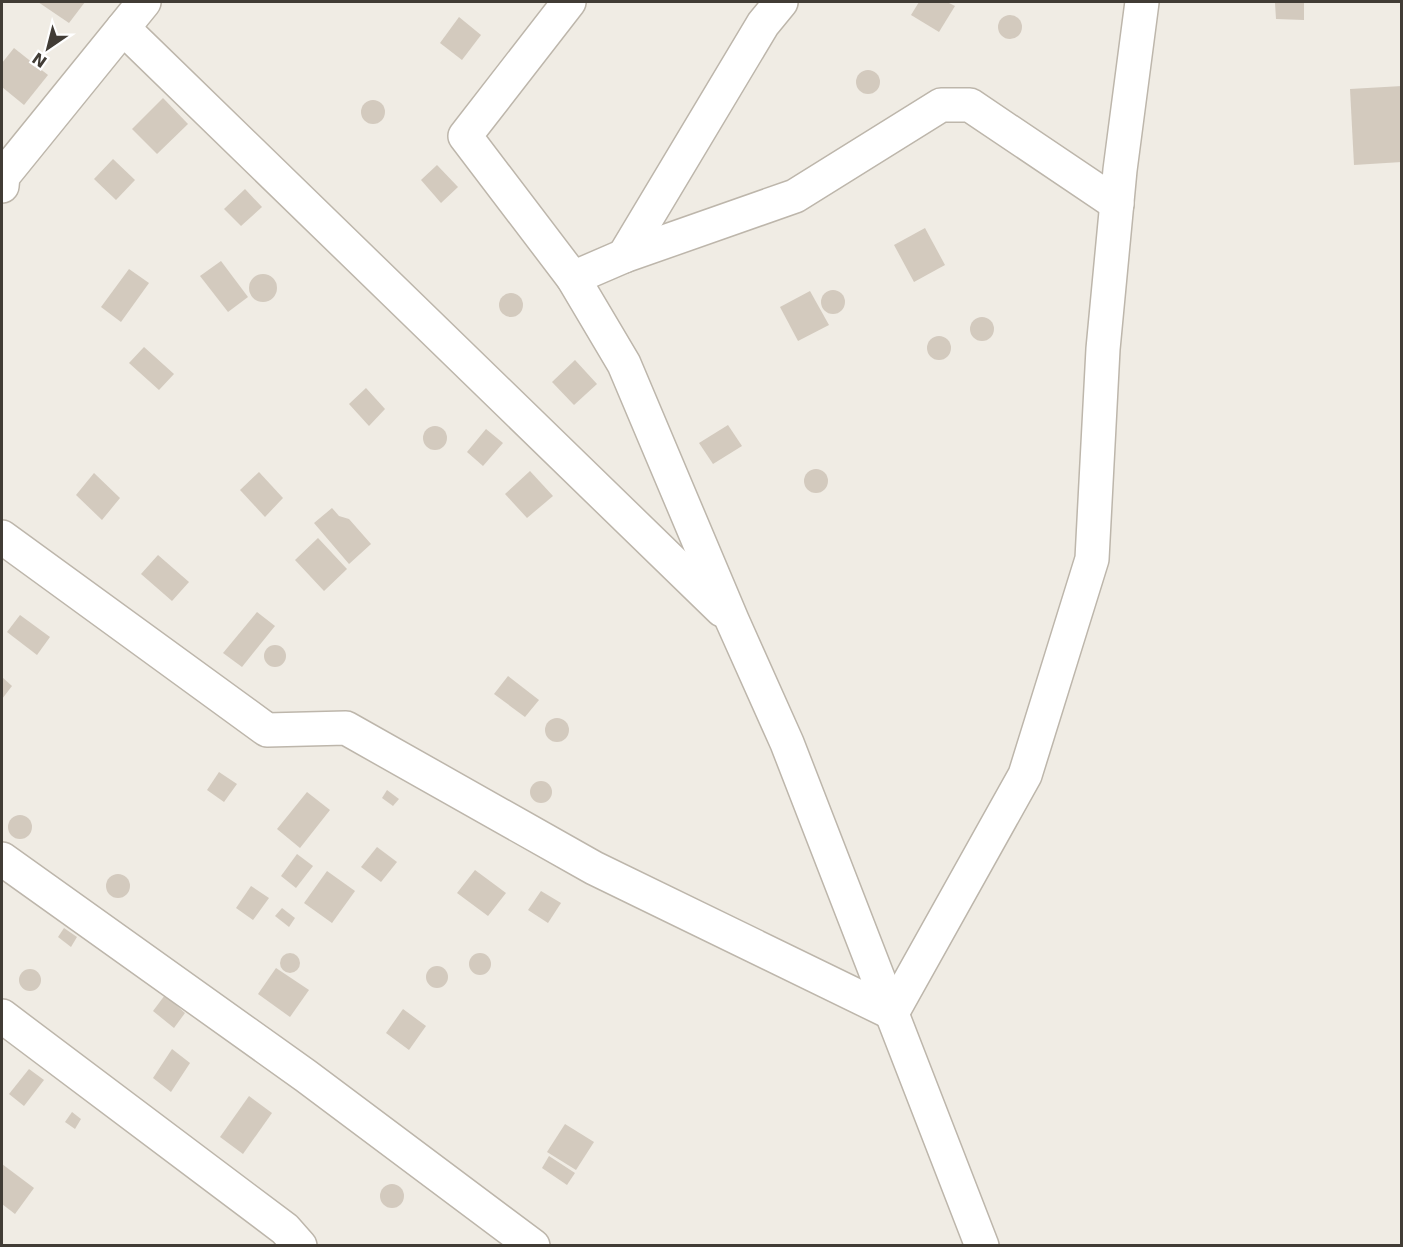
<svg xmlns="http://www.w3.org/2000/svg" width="1403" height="1247" font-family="'DejaVu Sans',sans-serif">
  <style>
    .building { fill: #d3cabe }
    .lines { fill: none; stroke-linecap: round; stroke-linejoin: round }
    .minor-casing { stroke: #bdb6ab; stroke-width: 36 }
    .minor { stroke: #fff; stroke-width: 33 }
  </style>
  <rect width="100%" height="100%" fill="#f0ece4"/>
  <g class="building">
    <path d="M38,2H85L69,23Z"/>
    <path d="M919,2H947L955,6L939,32L911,15Z"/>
    <path d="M1275,3H1304V20L1276,19Z"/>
    <circle cx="1010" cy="27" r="12"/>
    <path d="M459,17L481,35L462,60L440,43Z"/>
    <path d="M14,48L48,75L24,105L2,87V63Z"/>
    <circle cx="868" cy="82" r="12"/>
    <path d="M1402,86V162L1354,165L1350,89Z"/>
    <path d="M163,98L188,124L157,154L132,129Z"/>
    <circle cx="373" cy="112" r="12"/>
    <path d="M113,159L135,180L116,200L94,179Z"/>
    <path d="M437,165L458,187L441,203L421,180Z"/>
    <path d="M245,189L262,207L241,226L224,209Z"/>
    <path d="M925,228L945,265L914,282L894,245Z"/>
    <path d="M221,261L248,297L228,312L200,276Z"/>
    <path d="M129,269L149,283L121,322L101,307Z"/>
    <circle cx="263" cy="288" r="14"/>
    <circle cx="833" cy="302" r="12"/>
    <path d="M810,291L829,325L798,341L780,307Z"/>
    <circle cx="511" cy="305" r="12"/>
    <circle cx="982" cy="329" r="12"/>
    <circle cx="939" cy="348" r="12"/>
    <path d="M144,347L174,374L159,390L129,363Z"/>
    <path d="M575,360L597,384L574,405L552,382Z"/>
    <path d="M366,388L385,409L369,426L349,404Z"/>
    <path d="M728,425L742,446L713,464L699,443Z"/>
    <circle cx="435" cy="438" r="12"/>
    <path d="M486,429L503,443L483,466L467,452Z"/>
    <circle cx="816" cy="481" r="12"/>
    <path d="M530,471L553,496L527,518L505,494Z"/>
    <path d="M259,472L283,498L265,517L240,490Z"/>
    <path d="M94,473L120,498L102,520L76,495Z"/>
    <path d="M332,508L339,516L349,519L371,544L349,564L314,523Z"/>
    <path d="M318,538L347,569L324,591L295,560Z"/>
    <path d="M158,555L189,582L172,601L141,574Z"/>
    <path d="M257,612L275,626L242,667L223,653Z"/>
    <path d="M20,615L50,637L37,655L7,632Z"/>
    <circle cx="275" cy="656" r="11"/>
    <path d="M508,676L539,700L525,717L494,694Z"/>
    <path d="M2,677L12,686L2,699Z"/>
    <circle cx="557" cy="730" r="12"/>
    <path d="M219,772L237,784L224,802L207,790Z"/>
    <circle cx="541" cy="792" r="11"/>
    <path d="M387,790L399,799L393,806L382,798Z"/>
    <path d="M307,792L330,810L300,848L277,829Z"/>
    <circle cx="20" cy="827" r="12"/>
    <path d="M377,847L397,862L381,882L361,867Z"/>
    <path d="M297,854L313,866L296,888L281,876Z"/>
    <path d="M475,870L506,893L488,916L457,893Z"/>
    <path d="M327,871L355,891L332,923L304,903Z"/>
    <circle cx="118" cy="886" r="12"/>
    <path d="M251,886L269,898L253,920L236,908Z"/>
    <path d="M541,891L561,903L548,923L528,910Z"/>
    <path d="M282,908L295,918L289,927L275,916Z"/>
    <path d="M64,928L77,937L71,947L58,937Z"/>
    <circle cx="480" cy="964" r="11"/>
    <circle cx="290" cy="963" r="10"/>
    <circle cx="437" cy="977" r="11"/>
    <path d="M276,968L309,990L290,1017L258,994Z"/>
    <circle cx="30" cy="980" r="11"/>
    <path d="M165,995L185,1013L174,1028L153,1011Z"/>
    <path d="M403,1009L426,1026L409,1050L386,1033Z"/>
    <path d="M172,1049L190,1063L171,1092L153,1078Z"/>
    <path d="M29,1069L44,1080L24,1106L9,1094Z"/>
    <path d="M249,1096L272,1113L243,1154L220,1137Z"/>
    <path d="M72,1112L81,1119L75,1129L65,1122Z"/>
    <path d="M565,1124L594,1142L576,1170L547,1152Z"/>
    <path d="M549,1156L575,1173L567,1185L542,1168Z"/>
    <path d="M2,1164L34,1188L15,1214L2,1204Z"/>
    <circle cx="392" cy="1196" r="12"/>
  </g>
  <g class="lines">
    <g class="minor-casing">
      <g id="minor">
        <path d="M569,2L465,136L573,278L624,364L732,620L787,743L982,1246"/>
        <path d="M123,28L722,610"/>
        <path d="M2,186L3,176L144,2"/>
        <path d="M624,256L763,24L781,2"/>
        <path d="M573,278L624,256L795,196L941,105H970L1117,204"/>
        <path d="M2,537L267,730L346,728L594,868L892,1013L1025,775L1092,559L1103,349L1120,170L1142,2"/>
        <path d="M2,859L306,1076L533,1246"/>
        <path d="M2,1016L285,1229L300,1246"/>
      </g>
    </g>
    <use href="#minor" class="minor"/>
  </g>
  <rect width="1403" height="1247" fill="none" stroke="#413c35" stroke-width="6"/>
  <g transform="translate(48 48) rotate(215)" stroke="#ffffff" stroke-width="4.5" paint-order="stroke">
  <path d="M0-4.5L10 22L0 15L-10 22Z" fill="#413c35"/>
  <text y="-9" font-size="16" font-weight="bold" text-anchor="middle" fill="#413c35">N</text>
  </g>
</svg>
